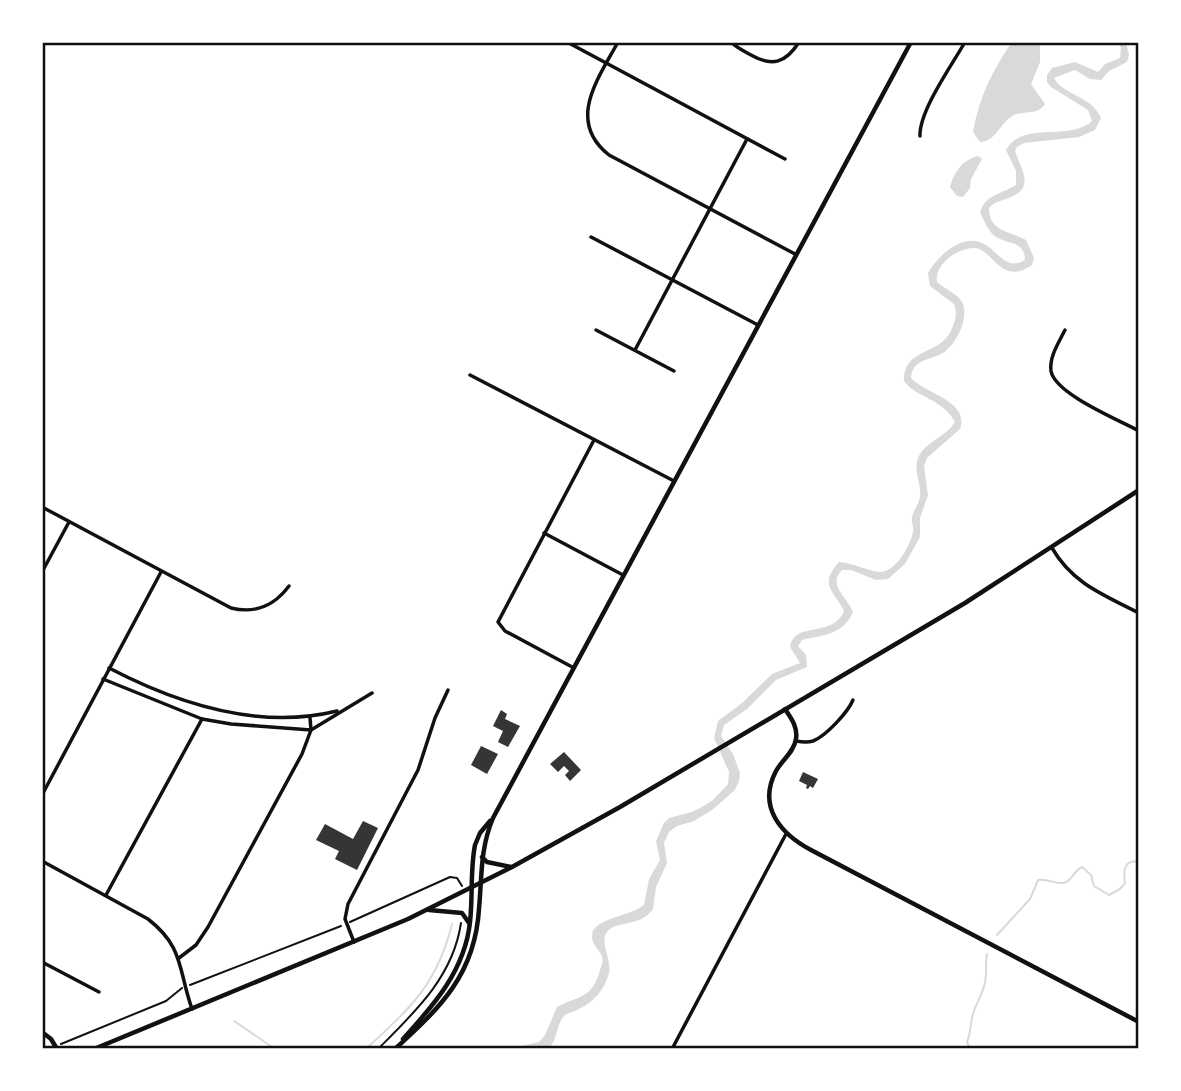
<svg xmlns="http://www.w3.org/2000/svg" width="1181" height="1091" font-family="Commissioner,sans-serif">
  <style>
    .water { fill: #d9d9d9 }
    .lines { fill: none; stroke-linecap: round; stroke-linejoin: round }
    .stream { stroke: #d9d9d9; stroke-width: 2 }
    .building { fill: #353535 }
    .path { stroke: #111; stroke-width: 2 }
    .minor { stroke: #111; stroke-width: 3.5 }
    .tertiary { stroke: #111; stroke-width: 4.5 }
    .secondary { stroke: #111; stroke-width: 4.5 }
    .neatline { fill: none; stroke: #111; stroke-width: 2.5 }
  </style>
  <rect width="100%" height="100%" fill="#fff"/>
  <g class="water">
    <path d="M1012,42H1040V62L1031,84L1045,104C1037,116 1025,110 1014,115C1000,122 996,142 980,142L973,132C979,97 992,71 1012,42Z"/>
    <path d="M1118,42H1126L1129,55L1127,62L1109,71L1101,80L1090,79L1075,70L1054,78C1064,96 1091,95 1101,118L1095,130L1079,137L1024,143L1017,147L1015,151C1021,170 1036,187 1009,198C1001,201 995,201 989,208C989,232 1010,231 1026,240L1034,258L1032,265C1000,287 994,249 974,248C957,248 934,265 937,282C944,288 954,292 960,299C972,313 957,344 943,353C931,360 912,359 911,378C924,393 970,401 960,429L927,458L924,466L928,495L920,518V537L905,564L888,579L876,580L851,570H842C827,585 847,597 853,612C843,635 823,635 802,640L798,646L806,655L807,667L776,680L747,709L724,725L721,736L733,754L740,773L739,781L735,790L712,810L694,821L677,826L669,832L664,843L667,863L656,887L653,909C639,928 616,920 607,932C599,941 612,960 609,973C605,989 594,1002 579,1009C574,1012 568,1012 564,1016C556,1025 558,1040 548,1049H508L539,1042L545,1035L557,1007C578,995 592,1000 600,970C602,965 604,960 601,954C595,945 590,942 593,930C607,915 628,917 644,905L649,879L660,860L656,841L664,823L669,818L692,812L702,807L713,800L728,784L729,772L714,738L718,721L742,703L772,674L800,663L790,647C795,620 832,639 844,611C834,591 818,585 839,562C854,563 870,572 880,572C896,572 910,546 913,532C914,527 911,522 912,517C914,509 919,504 920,497C922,482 911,469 920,454C928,441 947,436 955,422C942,398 916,398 904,381C904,345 942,358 953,326C956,319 957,312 954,304L930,286L928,273C937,257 961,233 982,243C998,250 1006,272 1025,260C1024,240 1009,245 996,237C988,232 984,220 980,212C986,194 1002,194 1016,185V171L1006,150C1022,120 1070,142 1092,121L1088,110L1051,87L1047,82V75L1052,68L1075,62L1098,72L1105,64L1120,58L1121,48Z"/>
    <path d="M978,156L982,159L971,179L970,188L963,197L957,196L950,187C954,171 963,160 978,156Z"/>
  </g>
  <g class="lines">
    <g class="stream">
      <path d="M997,935L1030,899L1038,880C1048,878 1054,884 1063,883C1072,882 1073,871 1082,867L1091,875L1094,886L1109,895L1120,889L1125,883C1123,871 1124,859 1139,862"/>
      <path d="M234,1021L275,1049"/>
      <path d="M366,1049C410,1008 437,985 452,924"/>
      <path d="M970,1049L967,1042C971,1033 970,1024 973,1014C976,1003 983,994 985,982C987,973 985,964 987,954"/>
    </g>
  </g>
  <g class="building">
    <path d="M501,710L507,714L505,719L520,726L508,747L498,742L503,731L493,726Z"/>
    <path d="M481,746L498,754L487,774L471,765Z"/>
    <path d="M564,752L581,770L570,781L565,775L569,771L564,766L558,772L550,764Z"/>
    <path d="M803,772L818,779L813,788L810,786L808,789L806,788L807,785L799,781Z"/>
    <path d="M363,821L378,828L357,870L335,859L339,851L316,840L325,824L353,839Z"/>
  </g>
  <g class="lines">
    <g class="path">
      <path d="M350,922L450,877L457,878L462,886"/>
      <path d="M190,985L341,926"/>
      <path d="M61,1044L166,1001L182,988"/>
      <path d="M378,1049C415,1012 453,977 461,923"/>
    </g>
    <g class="minor">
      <path d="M567,42L785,159"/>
      <path d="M618,42C598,79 566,121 609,155L795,254"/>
      <path d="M731,42C737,48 744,51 751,55C772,67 786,63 799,42"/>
      <path d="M920,136C919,111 952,65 965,42"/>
      <path d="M591,237L758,325"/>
      <path d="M596,330L674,371"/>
      <path d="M1065,330C1059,342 1049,357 1051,371C1055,394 1119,420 1139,431"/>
      <path d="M635,350L747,139"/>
      <path d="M470,375L674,481"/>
      <path d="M42,507L231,608C256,614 274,606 289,586"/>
      <path d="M544,533L623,575"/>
      <path d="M1052,548C1073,584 1104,595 1139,613"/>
      <path d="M42,572L69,522"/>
      <path d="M109,668C178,704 260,730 337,711"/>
      <path d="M574,668L505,631L498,622L594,440"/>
      <path d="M103,679L202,719L231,724L311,730L372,693"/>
      <path d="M796,741C801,742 807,743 813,741C826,736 848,712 853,700"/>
      <path d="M42,795L161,572"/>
      <path d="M42,861L148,919C184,947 178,969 192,1009"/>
      <path d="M106,895L202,719"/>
      <path d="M354,942L345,919L348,904L418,770L435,718L448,690"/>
      <path d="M179,958L196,945L208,927L302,754L311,730L310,718"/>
      <path d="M42,962L99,992"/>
      <path d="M672,1049L786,834"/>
    </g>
    <g class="tertiary">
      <path d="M785,709C791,718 798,727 796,739C794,752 782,760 776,771C757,807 781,834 811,850L1139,1022"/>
      <path d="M482,857L487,862L511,867"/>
      <path d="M429,910L462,913L469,923"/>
      <path d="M42,1032L51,1039L57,1049"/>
      <path d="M403,1039C434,1005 465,970 470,922C473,896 470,870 475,845L480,833L490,821"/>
      <path d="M395,1049C441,1007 475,974 479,909C482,876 480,849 493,818L911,42"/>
    </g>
    <path class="secondary" d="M94,1049L408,919L512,867L620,807L965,603L1139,490"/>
  </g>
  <rect width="1181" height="1091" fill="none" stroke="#ffffff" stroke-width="88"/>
  <rect x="44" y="44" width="1093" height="1003" class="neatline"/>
</svg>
